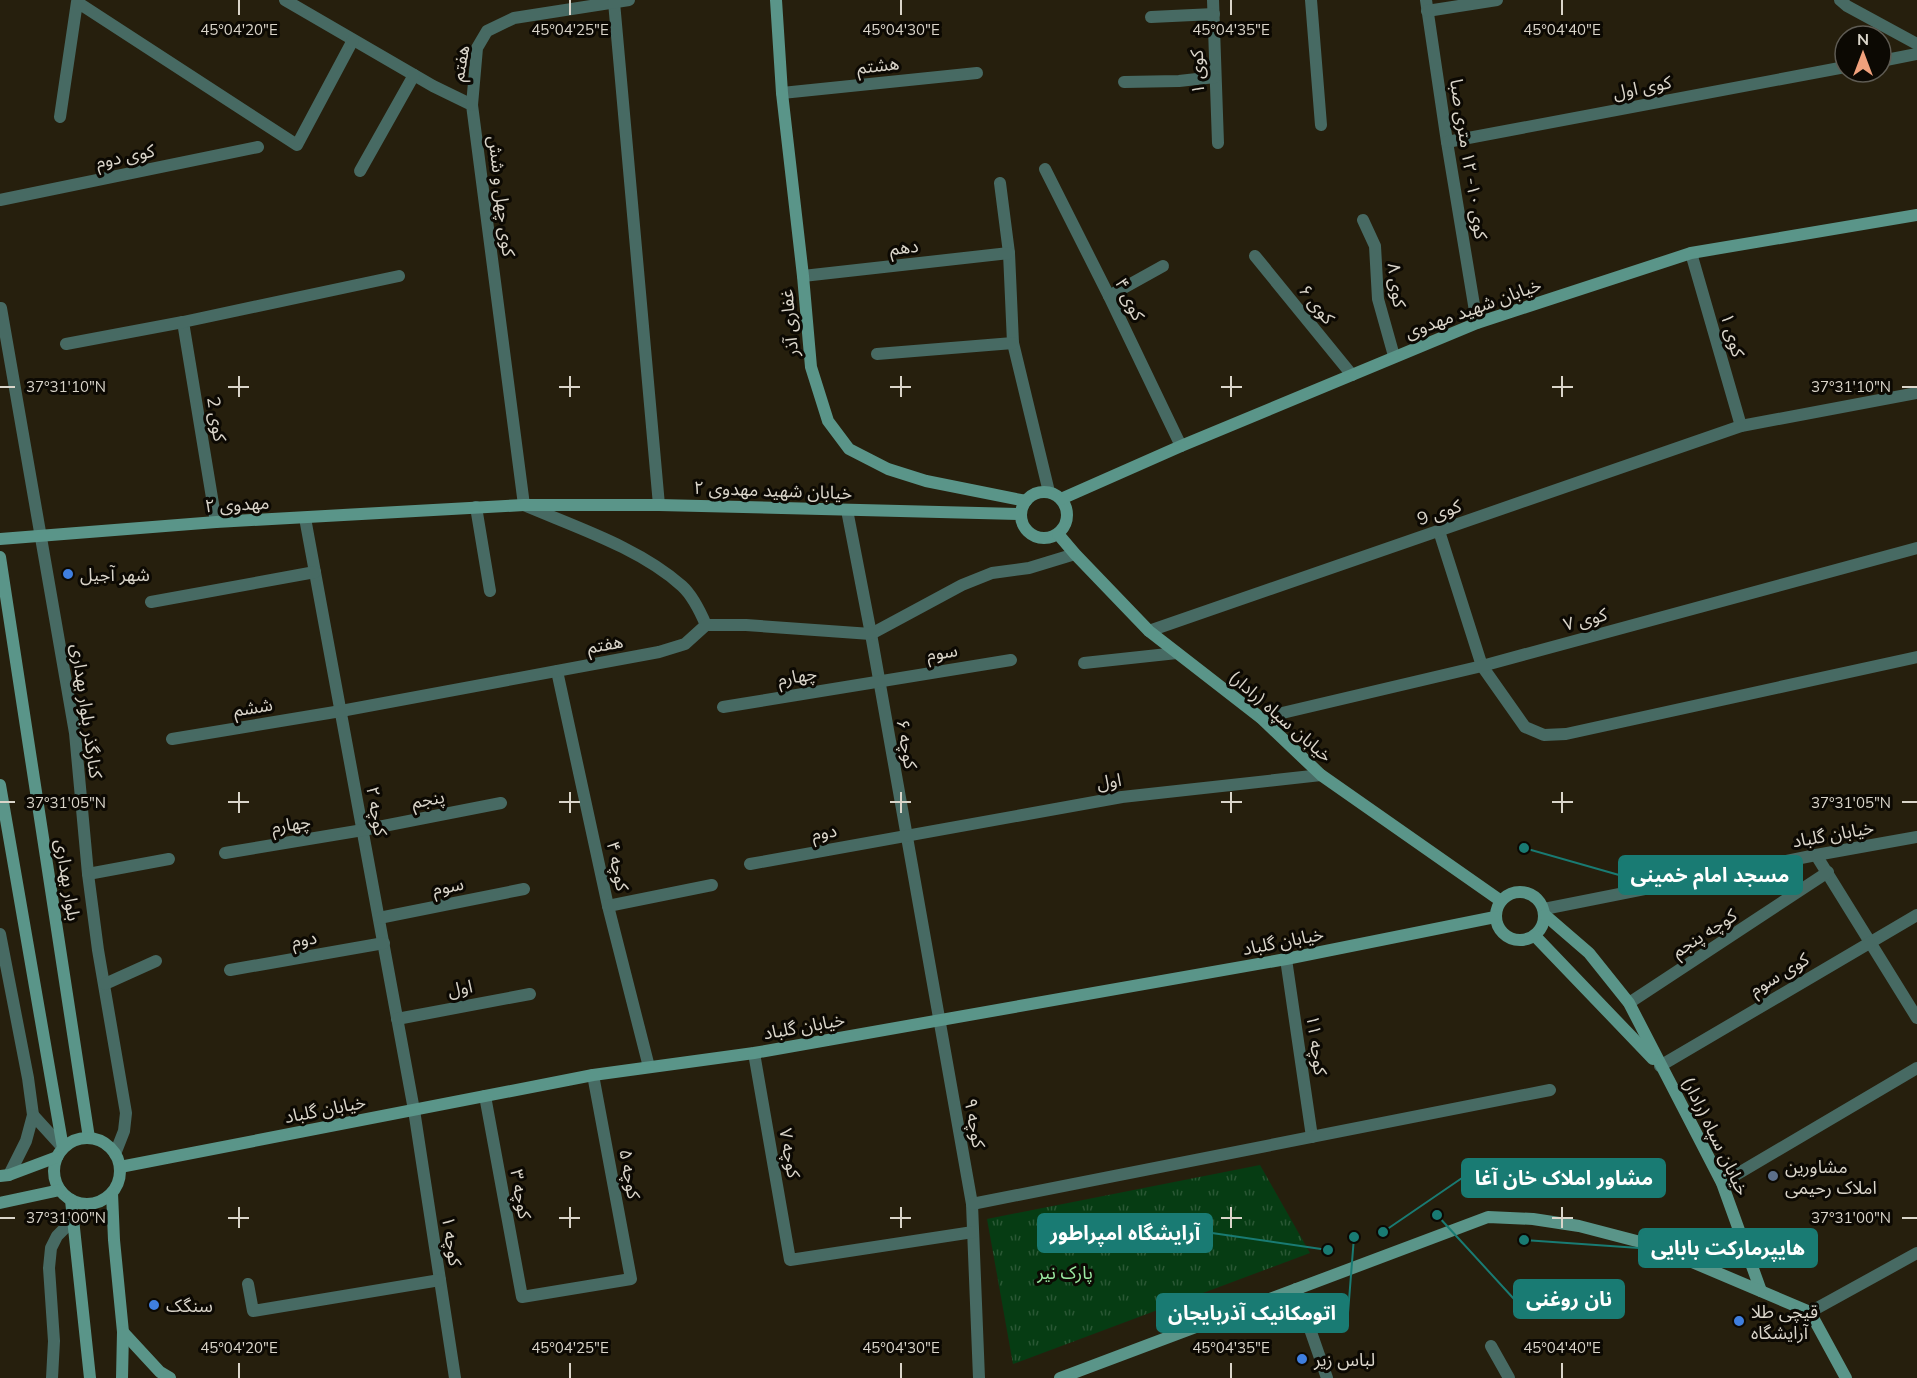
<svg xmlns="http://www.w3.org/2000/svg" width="1917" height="1378" font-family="Mulish,'Noto Sans Arabic',sans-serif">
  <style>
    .park { fill: url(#park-tufts) }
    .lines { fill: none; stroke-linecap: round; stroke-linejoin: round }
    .street { stroke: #476a63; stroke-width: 12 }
    .secondary { stroke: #5a9589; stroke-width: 12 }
    .ticks { fill: none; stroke: #dad5ca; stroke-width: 2 }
    .shop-dot { fill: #3f7fe0; stroke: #0c0903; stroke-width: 2 }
    .service-dot { fill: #5c6f8a; stroke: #0c0903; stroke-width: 2 }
    .labels { text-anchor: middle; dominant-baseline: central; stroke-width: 6; stroke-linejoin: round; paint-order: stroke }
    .street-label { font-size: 18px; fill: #dad5ca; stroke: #0c0903 }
    .poi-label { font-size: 18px; fill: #dad5ca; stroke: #0c0903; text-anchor: start }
    .park-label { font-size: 18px; fill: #9beaa2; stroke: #0c0903 }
    .ticks-label { font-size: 15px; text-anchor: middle; fill: #dad5ca; stroke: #0c0903; stroke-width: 6; stroke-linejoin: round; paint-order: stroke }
    .leader { fill: none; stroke: #197b73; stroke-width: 2 }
    .callout-dot { fill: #197b73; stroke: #0c0903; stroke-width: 2 }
    .callout { fill: #197b73; stroke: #197b73; stroke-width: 2 }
    .callout-label { font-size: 20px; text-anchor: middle; font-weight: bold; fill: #fff }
  </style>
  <defs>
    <pattern id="park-tufts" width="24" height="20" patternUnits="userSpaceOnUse" patternTransform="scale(1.5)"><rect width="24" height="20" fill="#063c13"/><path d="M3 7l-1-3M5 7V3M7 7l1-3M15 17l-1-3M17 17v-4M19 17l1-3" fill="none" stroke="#2a5734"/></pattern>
  </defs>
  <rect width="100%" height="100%" fill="#261f0d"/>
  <path class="park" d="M1260,1165L1310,1253L1013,1364L987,1219Z"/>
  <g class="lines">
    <g class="street">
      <path d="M285,0L433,86L472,105L524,505C575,527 640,548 682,586C693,596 700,611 706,625"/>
      <path d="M1213,0L1218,143"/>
      <path d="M1311,0L1321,125"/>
      <path d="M1426,0L1447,142L1477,323"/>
      <path d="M1840,0L1847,6L1917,44"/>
      <path d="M614,2L659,505"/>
      <path d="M1427,11L1497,0"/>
      <path d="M1151,17L1214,14"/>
      <path d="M1881,61L1917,54"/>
      <path d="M1124,82L1179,81L1215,77"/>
      <path d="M782,93L977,73"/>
      <path d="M472,105L477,48L487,31L514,18L629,0"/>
      <path d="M60,117L77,2L297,145L353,40"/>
      <path d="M1447,142L1845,67"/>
      <path d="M1045,169L1109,296L1181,446"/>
      <path d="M360,171L414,75"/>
      <path d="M1000,183L1009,253L1013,343L1049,492"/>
      <path d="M0,200L258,147"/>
      <path d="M1363,220L1375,246L1378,299L1394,356"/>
      <path d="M1691,253L1741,426"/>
      <path d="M1255,256L1352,375"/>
      <path d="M803,276L1009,253"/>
      <path d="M1109,296L1163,266"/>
      <path d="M1,308L75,733L88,874L98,950L126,1113L124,1131L115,1154"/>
      <path d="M183,322L216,522"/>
      <path d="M66,344L183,322L399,276"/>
      <path d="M877,354L1013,343"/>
      <path d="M476,507L490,591"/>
      <path d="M847,510L871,634L972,1204L979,1378"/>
      <path d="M305,518L414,1110L455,1378"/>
      <path d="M1439,531L1482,666L1525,727L1544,735L1566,734L1917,657"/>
      <path d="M151,602L315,572"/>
      <path d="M1149,631L1741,426L1917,393"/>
      <path d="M1084,663L1177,653"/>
      <path d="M557,671L608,906L649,1067"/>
      <path d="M723,707L1011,660"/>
      <path d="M1261,718L1482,666L1917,548"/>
      <path d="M172,739L341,711L659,652L685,644L706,625H746L871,634L962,585L992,573L1029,568L1075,554"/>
      <path d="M225,853L363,830L501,803"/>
      <path d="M1816,855L1917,1018"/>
      <path d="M750,864L1122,797L1321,775"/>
      <path d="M88,874L169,859"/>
      <path d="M608,906L712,885"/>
      <path d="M1544,909L1816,855L1917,837"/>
      <path d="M379,918L524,889"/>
      <path d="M0,934L28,1078L33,1115L26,1141L9,1175"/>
      <path d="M1286,959L1312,1137"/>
      <path d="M230,970L384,943"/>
      <path d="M105,984L156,961"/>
      <path d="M1629,1003L1828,872"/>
      <path d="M397,1019L530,994"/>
      <path d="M754,1053L790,1260L973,1232"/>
      <path d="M1660,1066L1917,915"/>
      <path d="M485,1096L522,1297L631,1279L593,1075"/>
      <path d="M33,1115L63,1148"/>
      <path d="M1722,1183L1917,1068"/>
      <path d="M972,1204L1550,1090"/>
      <path d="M248,1284L253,1311L440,1280"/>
      <path d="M1296,1289L1327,1378"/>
      <path d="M1810,1312L1917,1253"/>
      <path d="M1491,1346L1509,1378"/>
      <path d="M52,1378L54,1341L49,1268L51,1248L57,1236L74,1219"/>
    </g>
    <g class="secondary">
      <path d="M776,0L782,93L803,276L811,367L828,421L849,449L888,469L926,481L1026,501"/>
      <circle cx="1044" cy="515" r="23"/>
      <path d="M1061,499L1181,446L1477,323L1691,253L1917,215"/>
      <path d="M1058,534L1075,554L1149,631L1261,718L1321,775L1501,901"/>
      <path d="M0,539L216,522L524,505H659L1021,514"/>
      <path d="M0,557L89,1138"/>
      <path d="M0,785L63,1148"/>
      <circle cx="1520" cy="916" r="24"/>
      <path d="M1545,915L1589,953L1629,1003L1722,1183L1761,1291"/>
      <path d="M1535,936L1653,1059"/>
      <circle cx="87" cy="1171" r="33"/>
      <path d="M120,1167L593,1075L754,1053L1286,959L1495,917"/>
      <path d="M0,1176L9,1175L57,1157"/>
      <path d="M112,1193L114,1240L123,1332L122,1378"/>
      <path d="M71,1200L90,1378"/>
      <path d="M0,1203L60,1190"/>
      <path d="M123,1332L160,1372L170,1378"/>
      <path d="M1060,1378L1488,1217L1533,1219L1579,1226L1652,1245L1810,1312L1846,1378"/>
    </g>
  </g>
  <path class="ticks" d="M239,0V15M570,0V15M901,0V15M1231,0V15M1562,0V15M239,376V397M570,376V397M901,376V397M1231,376V397M1562,376V397M0,387H15M228,387H249M559,387H580M890,387H911M1221,387H1242M1552,387H1573M1902,387H1917M239,792V813M570,792V813M901,792V813M1231,792V813M1562,792V813M0,802H15M228,802H249M559,802H580M890,802H911M1221,802H1242M1552,802H1573M1902,802H1917M239,1207V1228M570,1207V1228M901,1207V1228M1231,1207V1228M1562,1207V1228M0,1218H15M228,1218H249M559,1218H580M890,1218H911M1221,1218H1242M1552,1218H1573M1902,1218H1917M239,1363V1378M570,1363V1378M901,1363V1378M1231,1363V1378M1562,1363V1378"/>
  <g class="shop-dot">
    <circle cx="68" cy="574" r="6"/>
    <circle cx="154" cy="1305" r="6"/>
    <circle cx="1739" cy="1321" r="6"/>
    <circle cx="1302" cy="1359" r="6"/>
  </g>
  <circle class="service-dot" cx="1773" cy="1176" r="6"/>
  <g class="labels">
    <g class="street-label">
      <text transform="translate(460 63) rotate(-80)">هفتم</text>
      <text transform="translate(878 65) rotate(-6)">هشتم</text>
      <text transform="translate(1197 72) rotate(-92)">کوی ۱</text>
      <text transform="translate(1642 87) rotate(-11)">کوی اول</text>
      <text transform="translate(125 156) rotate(-12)">کوی دوم</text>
      <text transform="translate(1469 159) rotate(81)">کوی ۱۰- ۱۲ متری صبا</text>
      <text transform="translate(502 196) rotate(83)">کوی چهل و شش</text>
      <text transform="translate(904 247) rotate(-6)">دهم</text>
      <text transform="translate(1397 285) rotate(82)">کوی ۸</text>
      <text transform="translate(1130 299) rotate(64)">کوی ۴</text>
      <text transform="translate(1317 304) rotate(51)">کوی ۶</text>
      <text transform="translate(1473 308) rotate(-20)">خیابان شهید مهدوی</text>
      <text transform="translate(789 323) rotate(-95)">غفاری آذر</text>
      <text transform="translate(1733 335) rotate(74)">کوی ۱</text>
      <text transform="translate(217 419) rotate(81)">کوی 2</text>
      <text transform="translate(773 490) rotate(2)">خیابان شهید مهدوی ۲</text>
      <text transform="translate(237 504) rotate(-3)">مهدوی ۲</text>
      <text transform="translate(1439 512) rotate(-19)">کوی 9</text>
      <text transform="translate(1585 619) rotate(-15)">کوی ۷</text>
      <text transform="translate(605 644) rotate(-10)">هفتم</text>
      <text transform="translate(942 652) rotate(-9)">سوم</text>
      <text transform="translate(797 676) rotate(-10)">چهارم</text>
      <text transform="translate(253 707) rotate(-9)">ششم</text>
      <text transform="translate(87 711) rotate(82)">کنارگذر بلوار بهداری</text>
      <text transform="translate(1281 716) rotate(41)">خیابان سپاه (رادار)</text>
      <text transform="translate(907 744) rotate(80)">کوچه ۶</text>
      <text transform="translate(1109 781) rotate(-9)">اول</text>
      <text transform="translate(428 799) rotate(-11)">پنجم</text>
      <text transform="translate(377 811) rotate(80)">کوچه ۲</text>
      <text transform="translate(291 824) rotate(-9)">چهارم</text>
      <text transform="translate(824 832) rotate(-10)">دوم</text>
      <text transform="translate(1833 834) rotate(-10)">خیابان گلباد</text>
      <text transform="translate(618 866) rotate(78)">کوچه ۴</text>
      <text transform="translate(68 880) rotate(81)">بلوار بهداری</text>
      <text transform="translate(448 886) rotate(-11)">سوم</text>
      <text transform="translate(1704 933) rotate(-33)">کوچه پنجم</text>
      <text transform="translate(304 939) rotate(-10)">دوم</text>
      <text transform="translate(1283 941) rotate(-11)">خیابان گلباد</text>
      <text transform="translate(1779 974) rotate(-31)">کوی سوم</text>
      <text transform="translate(460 988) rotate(-11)">اول</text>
      <text transform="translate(804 1026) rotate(-10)">خیابان گلباد</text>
      <text transform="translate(1317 1045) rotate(82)">کوچه ۱۱</text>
      <text transform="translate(325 1109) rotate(-11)">خیابان گلباد</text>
      <text transform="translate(975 1123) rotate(80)">کوچه ۹</text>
      <text transform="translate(1716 1136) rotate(64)">خیابان سپاه (رادار)</text>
      <text transform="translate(790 1153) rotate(80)">کوچه ۷</text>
      <text transform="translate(630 1174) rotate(80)">کوچه ۵</text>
      <text transform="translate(521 1194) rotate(80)">کوچه ۳</text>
      <text transform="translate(452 1241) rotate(81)">کوچه ۱</text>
    </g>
    <g class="poi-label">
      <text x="80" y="574">شهر آجیل</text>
      <text x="1785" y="1166">مشاورین<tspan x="1785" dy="21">املاک رحیمی</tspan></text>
      <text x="166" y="1305">سنگک</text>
      <text x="1751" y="1311">قیچی طلا<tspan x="1751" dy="21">آرایشگاه</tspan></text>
      <text x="1314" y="1359">لباس زیر</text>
    </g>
    <g class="park-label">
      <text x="1065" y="1272">پارک نیر</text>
    </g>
  </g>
  <g class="ticks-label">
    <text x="239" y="35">45°04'20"E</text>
    <text x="570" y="35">45°04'25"E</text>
    <text x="901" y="35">45°04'30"E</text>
    <text x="1231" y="35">45°04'35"E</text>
    <text x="1562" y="35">45°04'40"E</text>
    <text x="66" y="392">37°31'10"N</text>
    <text x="1851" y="392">37°31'10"N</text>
    <text x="66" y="808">37°31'05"N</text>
    <text x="1851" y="808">37°31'05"N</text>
    <text x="66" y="1223">37°31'00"N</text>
    <text x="1851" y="1223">37°31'00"N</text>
    <text x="239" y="1353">45°04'20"E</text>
    <text x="570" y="1353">45°04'25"E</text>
    <text x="901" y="1353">45°04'30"E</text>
    <text x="1231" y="1353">45°04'35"E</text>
    <text x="1562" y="1353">45°04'40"E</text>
  </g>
  <path class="leader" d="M1524 848L1619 875M1383 1232L1462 1178M1328 1250L1212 1233M1524 1240L1639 1248M1437 1215L1514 1299M1354 1237L1348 1313"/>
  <g class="callout-dot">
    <circle cx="1524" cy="848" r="6"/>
    <circle cx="1383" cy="1232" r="6"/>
    <circle cx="1328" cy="1250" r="6"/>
    <circle cx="1524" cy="1240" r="6"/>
    <circle cx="1437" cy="1215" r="6"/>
    <circle cx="1354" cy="1237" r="6"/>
  </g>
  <g class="callout">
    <rect x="1619" y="856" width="183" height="38" rx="6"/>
    <rect x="1462" y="1159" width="203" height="38" rx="6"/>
    <rect x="1038" y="1214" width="174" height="38" rx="6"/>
    <rect x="1639" y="1229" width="178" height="38" rx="6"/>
    <rect x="1514" y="1280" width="110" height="38" rx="6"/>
    <rect x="1157" y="1294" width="191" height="38" rx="6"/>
  </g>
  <g class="callout-label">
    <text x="1710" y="882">مسجد امام خمینی</text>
    <text x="1564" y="1185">مشاور املاک خان آغا</text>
    <text x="1125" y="1240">آرایشگاه امپراطور</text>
    <text x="1728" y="1255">هایپرمارکت بابایی</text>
    <text x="1569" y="1306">نان روغنی</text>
    <text x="1252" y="1320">اتومکانیک آذربایجان</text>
  </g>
  <g transform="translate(1863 54)"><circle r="28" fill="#0c0903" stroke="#5e5b53" stroke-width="1.5"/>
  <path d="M0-4.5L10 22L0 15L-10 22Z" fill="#f1a17c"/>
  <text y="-9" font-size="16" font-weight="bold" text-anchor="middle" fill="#dad5ca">N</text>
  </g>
</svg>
